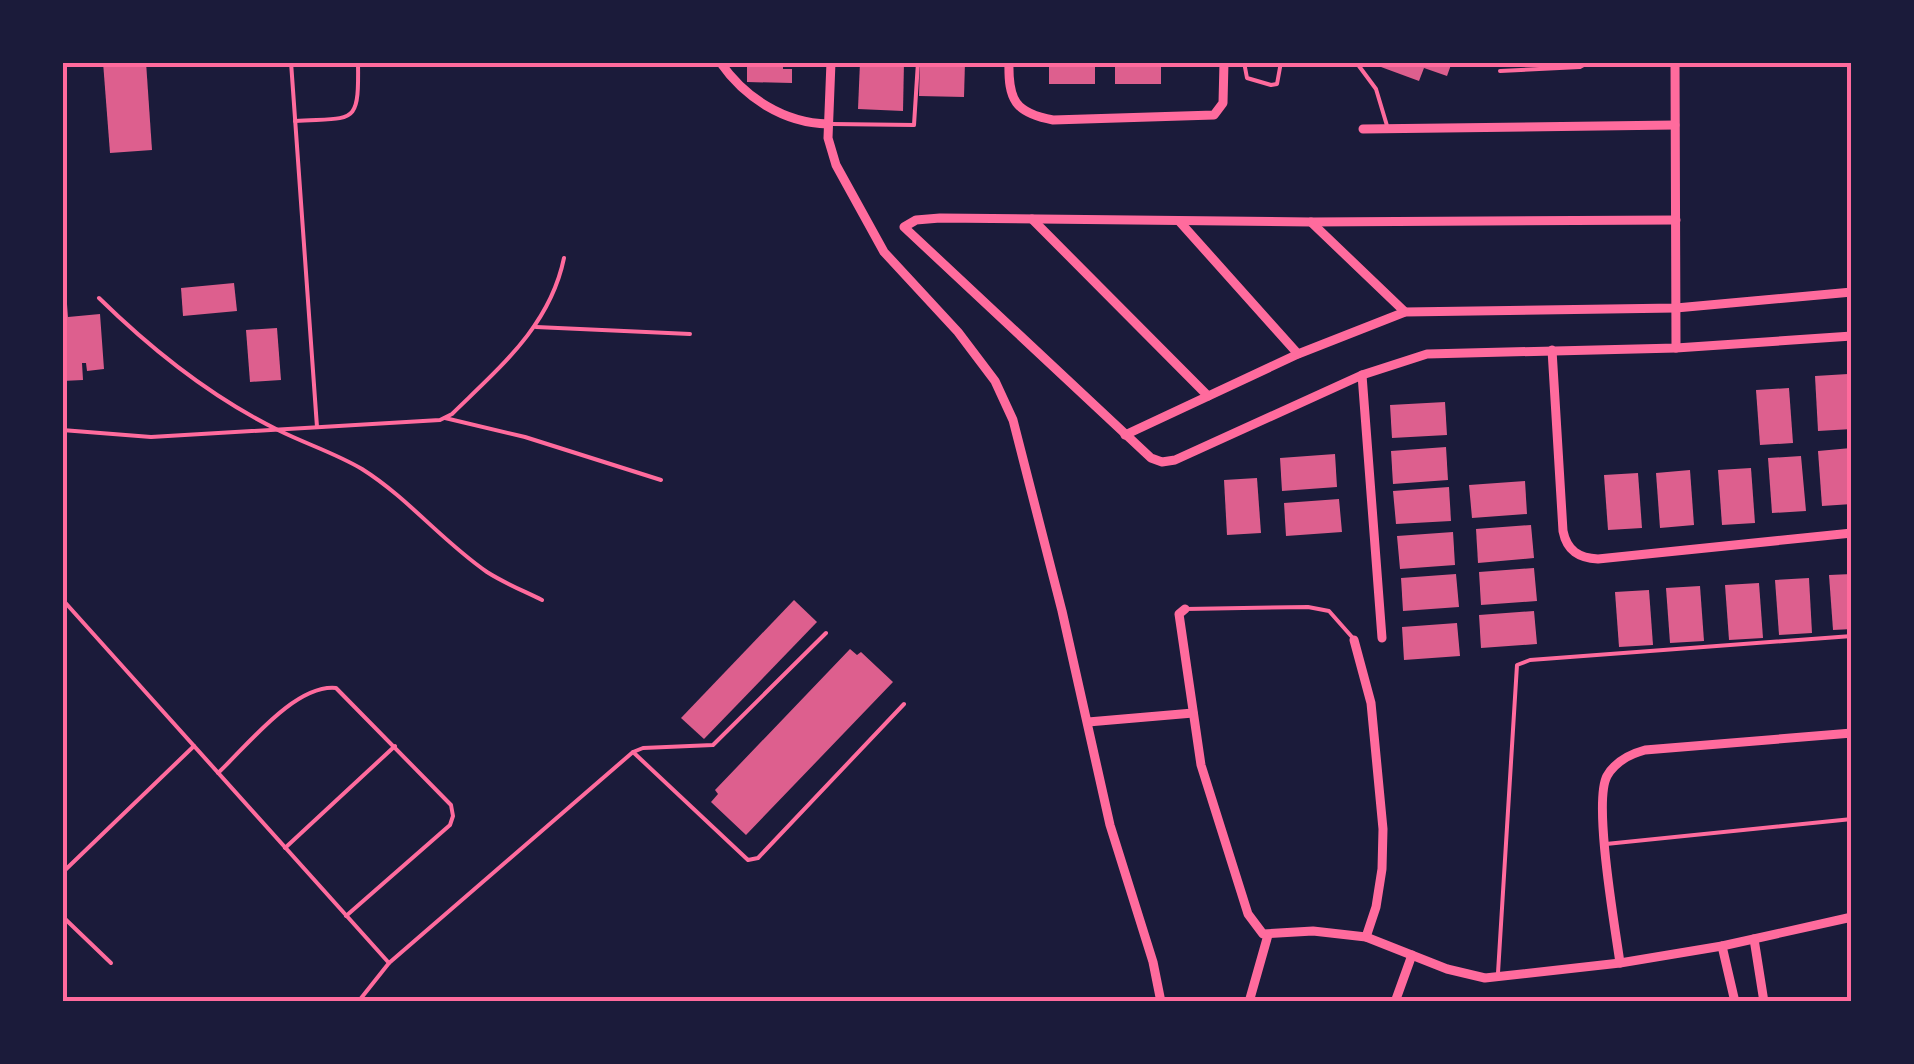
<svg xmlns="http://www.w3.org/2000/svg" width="1914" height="1064" font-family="Poppins,sans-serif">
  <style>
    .building { fill: #dd5f8e }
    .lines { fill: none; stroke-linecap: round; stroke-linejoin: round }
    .path { stroke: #ff6b9d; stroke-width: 4 }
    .service { stroke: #ff6b9d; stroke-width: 4 }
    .minor { stroke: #ff6b9d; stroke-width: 9 }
    .neatline { fill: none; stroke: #ff6b9d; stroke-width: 4 }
  </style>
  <rect width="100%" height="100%" fill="#1b1b3a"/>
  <g class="building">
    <path d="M103,62H146L152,150L110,153Z"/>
    <path d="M783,62V69H792V83L747,82V63Z"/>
    <path d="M860,62H904L903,111L858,109Z"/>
    <path d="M920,62H965L964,97L919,96Z"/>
    <rect x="1049" y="62" width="46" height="22"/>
    <rect x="1115" y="62" width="46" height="22"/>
    <path d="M1383,62H1452L1447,76L1424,68L1419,81L1381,67Z"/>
    <path d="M234,283L237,311L183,316L181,288Z"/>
    <path d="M62,304H67L68,317L100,314L104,369L87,371L86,363H82L83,380L62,381Z"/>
    <path d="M277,328L281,380L250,382L246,330Z"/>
    <path d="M1848,374L1852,429L1818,431L1815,376Z"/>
    <path d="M1789,388L1793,443L1760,445L1756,390Z"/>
    <path d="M1445,402L1447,435L1392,438L1390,405Z"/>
    <path d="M1446,447L1448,480L1393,484L1391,451Z"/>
    <path d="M1851,448L1852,504L1822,506L1818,451Z"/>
    <path d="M1335,454L1337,487L1282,491L1280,458Z"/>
    <path d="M1801,456L1806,511L1772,513L1768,458Z"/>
    <path d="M1751,468L1755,523L1722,525L1718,470Z"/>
    <path d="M1690,470L1694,525L1660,528L1656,473Z"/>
    <path d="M1638,473L1642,528L1608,530L1604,475Z"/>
    <path d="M1257,478L1261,533L1227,535L1224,480Z"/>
    <path d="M1525,481L1527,514L1472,518L1469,485Z"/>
    <path d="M1449,487L1451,521L1396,524L1393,491Z"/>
    <path d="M1339,499L1342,532L1286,536L1284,503Z"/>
    <path d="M1531,525L1534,558L1478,563L1476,529Z"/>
    <path d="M1453,532L1455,565L1400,569L1397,536Z"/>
    <path d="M1534,568L1537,601L1481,605L1479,572Z"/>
    <path d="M1456,574L1459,607L1403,611L1401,578Z"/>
    <path d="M1852,574V629L1833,630L1829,575Z"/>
    <path d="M1809,578L1812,633L1779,635L1775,580Z"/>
    <path d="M1759,583L1763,638L1729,640L1725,585Z"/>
    <path d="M1700,586L1704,641L1670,643L1666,588Z"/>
    <path d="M1649,590L1653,645L1619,647L1615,592Z"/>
    <path d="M794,600L817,622L704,739L681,718Z"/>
    <path d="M1534,611L1537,644L1481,648L1479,615Z"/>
    <path d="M1457,623L1460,656L1404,660L1402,627Z"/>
    <path d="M850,649L857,655L861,652L893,682L746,835L711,802L718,794L715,790Z"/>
  </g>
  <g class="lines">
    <path class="path" d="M1244,62L1247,78L1271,85L1277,84L1281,62"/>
    <g class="service">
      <path d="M291,62L317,427"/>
      <path d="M1356,62L1376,89L1388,129"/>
      <path d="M1500,71L1580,67L1589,62"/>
      <path d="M295,121C355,117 359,127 358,62"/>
      <path d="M832,124L914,125L918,62"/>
      <path d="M99,298C151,349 213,398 278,430C306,444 335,453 362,469C408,498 442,541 487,572C504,583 524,591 542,600"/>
      <path d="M536,327L690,334"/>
      <path d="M445,418L525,437L661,480"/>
      <path d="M62,430L151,437L440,420L452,414C500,367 550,326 564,258"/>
      <path d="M62,599L389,963"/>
      <path d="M1185,609L1308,607L1329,611L1352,637"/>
      <path d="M633,752L748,860L758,858L904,704"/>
      <path d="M218,773C247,746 295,684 336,688L451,805L453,816L450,825L346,916"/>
      <path d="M1606,844L1852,819"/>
      <path d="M285,848L395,746"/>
      <path d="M62,873L194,746"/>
      <path d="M62,916L111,963"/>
      <path d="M1498,973L1517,665L1530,660L1852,636"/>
      <path d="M358,1002L389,963L633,752L643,748L713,745L826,633"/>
    </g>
    <g class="minor">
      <path d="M720,62C745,98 784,123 828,124"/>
      <path d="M831,62L828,138L836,165L884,252L958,332L995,381L1013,420L1062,611L1110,825L1153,962L1161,1002"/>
      <path d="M1009,62C1008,100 1015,113 1053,120L1214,115L1223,103L1224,62"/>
      <path d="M1675,62L1676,348"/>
      <path d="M1363,129L1675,125"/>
      <path d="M1032,219L1208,396"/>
      <path d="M1676,220L1311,222L940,218L916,220L904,227L1151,458L1162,462L1175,460L1362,375L1427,354L1676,348L1852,336"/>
      <path d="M1179,221L1298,354"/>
      <path d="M1311,222L1405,312"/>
      <path d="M1552,350L1563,531C1567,551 1579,558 1598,559L1852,533"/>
      <path d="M1362,375L1382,638"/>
      <path d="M1125,435L1298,354L1405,312L1676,308L1852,292"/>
      <path d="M1185,609L1179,614L1201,765L1248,914L1263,934L1313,931L1366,937L1447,969L1485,978L1620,963L1722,946L1852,917"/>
      <path d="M1354,640L1371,703L1383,829L1382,869L1376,907L1366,937"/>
      <path d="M1088,722L1193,713"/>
      <path d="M1754,939L1764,1002"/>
      <path d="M1722,946L1735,1002"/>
      <path d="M1620,963C1615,927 1593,802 1607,776C1615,762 1630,754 1645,750L1852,733"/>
      <path d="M1249,1002L1268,935"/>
      <path d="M1395,1002L1412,955"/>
    </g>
  </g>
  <rect width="1914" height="1064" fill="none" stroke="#1b1b3a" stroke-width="130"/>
  <rect x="65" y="65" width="1784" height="934" class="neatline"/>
</svg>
